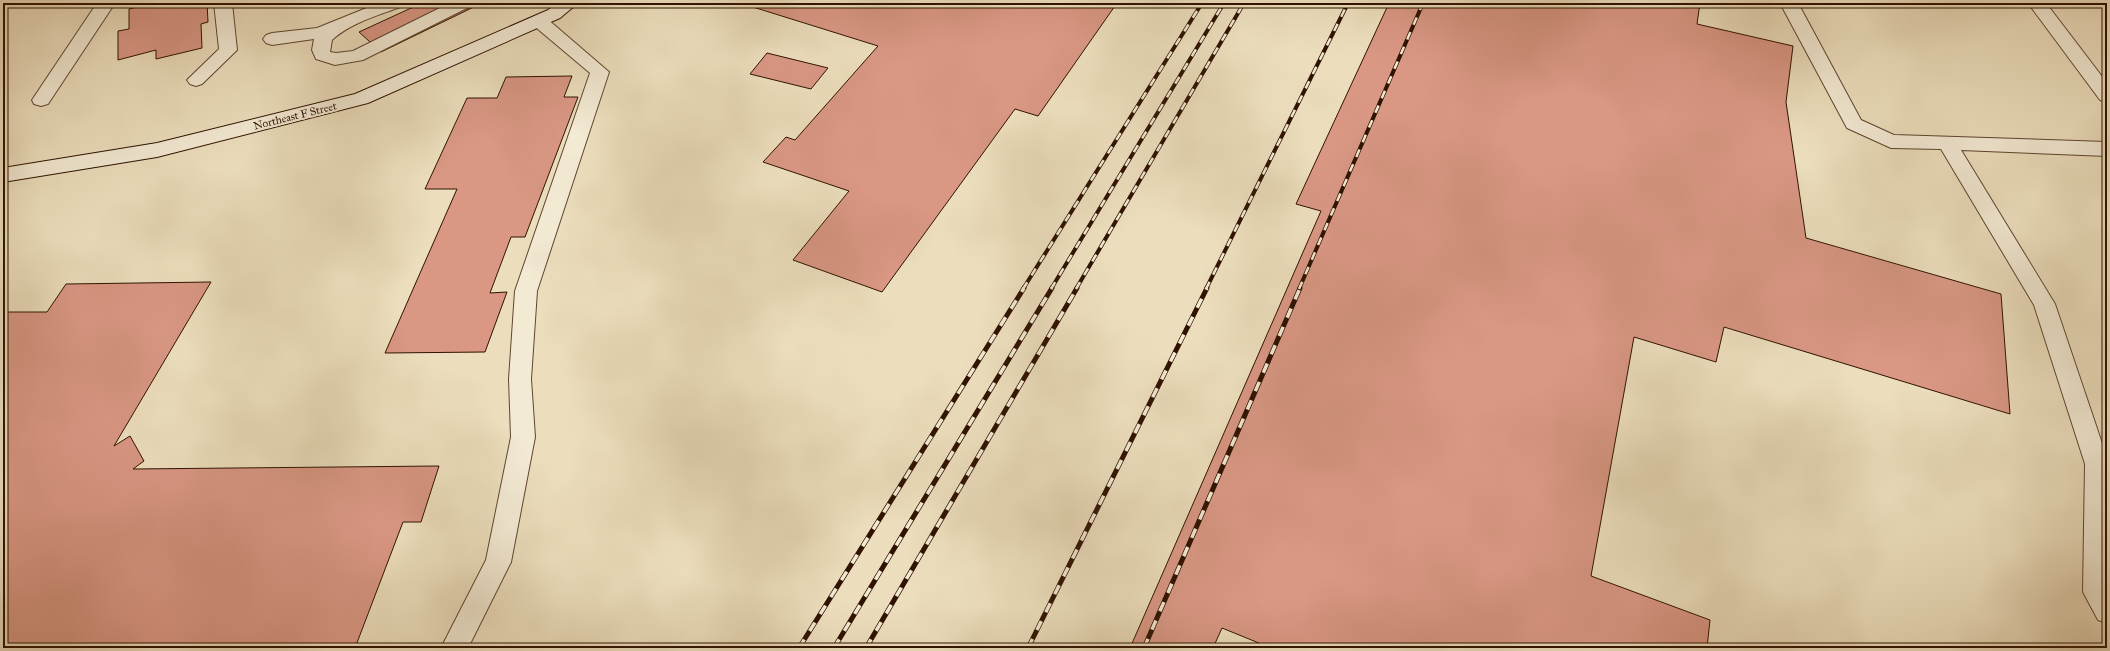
<svg xmlns="http://www.w3.org/2000/svg" width="2110" height="651" font-family="'IM FELL Great Primer',serif">
  <style>
    .building { fill: #d99784; stroke: #2f1200 }
    .lines { fill: none; stroke-linecap: round; stroke-linejoin: round }
    .service-casing { stroke: #5e452f; stroke-width: 2 }
    .secondary-casing { stroke: #2f1200; stroke-width: 2 }
    .service { fill: #f3ead4; fill-rule: evenodd }
    .secondary { fill: #f3ead4; fill-rule: evenodd }
    .rail-far1-casing { stroke: #2f1200; stroke-width: 4 }
    .rail-casing { stroke: #2f1200; stroke-width: 5 }
    .rail-far1 { stroke: #f3ead4; stroke-width: 2.5; stroke-dasharray: 8; stroke-linecap: butt }
    .rail { stroke: #f3ead4; stroke-width: 3.5; stroke-dasharray: 10; stroke-linecap: butt }
    .labels { text-anchor: middle; dominant-baseline: central; stroke-width: 4; stroke-linejoin: round; paint-order: stroke }
    .street-label { font-size: 11px; fill: #2f1200; stroke: #f3ead4 }
  </style>
  <rect width="100%" height="100%" fill="#ecdebd"/>
  <filter id="stains"><feTurbulence type="fractalNoise" baseFrequency=".005" numOctaves="4"/><feColorMatrix values="0 0 0 0 .2 0 0 0 0 .09 0 0 0 0 .02 0 0 0 .5 -.17"/></filter>
  <radialGradient id="worn" r=".72"><stop offset=".6" stop-color="#630" stop-opacity="0"/><stop offset="1" stop-color="#630" stop-opacity=".3"/></radialGradient>
  <g class="building">
    <path d="M153,3H207L208,22L201,24L202,48L156,59V50L118,60V31L129,29V9Z"/>
    <path d="M422,3H482L381,52L359,32Z"/>
    <path d="M1117,3L1038,116L1015,109L882,292L793,260L849,191L763,162L786,137L795,140L878,46L740,3Z"/>
    <path d="M1389,3H1700L1697,24L1793,46L1786,102L1806,238L2001,294L2010,414L1724,327L1716,362L1634,337L1591,576L1710,620L1707,648H1271L1222,628L1213,648H1130L1321,211L1296,204Z"/>
    <path d="M767,53L828,68L811,89L750,74Z"/>
    <path d="M572,76L564,97H578L525,237H511L490,293L507,292L485,352L385,353L457,189H425L467,98H497L506,77Z"/>
    <path d="M211,282L114,446L130,436L144,461L133,469L439,466L421,522H403L355,648H3V312H47L66,284Z"/>
  </g>
  <g class="lines">
    <g class="service-casing">
      <g id="service">
        <path d="M97,3H115L48,104L41,106L34,104L32,100Z"/>
        <path d="M214,3H232L237,50L202,84L196,86L190,84L187,80L219,49Z"/>
        <path d="M379,3H403L400,7C377,16 350,23 332,40L330,52L336,53L353,51L450,3H472L469,7L363,60L335,65L316,59L312,50L314,39L272,45L266,43L263,39L266,35L272,33L317,28Z"/>
        <path d="M1780,3H1798L1861,120L1894,135L2107,142V156L1961,150L2055,304L2107,458V623L2098,620L2083,592L2085,464L2034,305L1941,149L1891,148L1847,128Z"/>
        <path d="M2028,3H2046L2107,83V102L2100,100Z"/>
        <path d="M539,16L545,17L609,72L537,291L531,379L535,437L511,562L468,648H441L486,560L511,437L509,379L515,291L590,73L533,25L530,21L533,17Z"/>
      </g>
    </g>
    <g class="secondary-casing">
      <path id="secondary" d="M558,3H578L560,18L368,103L157,157L3,182V168L157,143L355,94L548,10Z"/>
    </g>
    <use href="#service" class="service"/>
    <use href="#secondary" class="secondary"/>
    <g class="rail-far1-casing">
      <g id="rail-far1">
        <path d="M1023,289L1202,3"/>
        <path d="M1051,289L1224,3"/>
        <path d="M1076,289L1244,3"/>
        <path d="M1206,289L1348,3"/>
        <path d="M1299,289L1423,3"/>
      </g>
    </g>
    <g class="rail-casing">
      <g id="rail">
        <path d="M799,648L1024,288"/>
        <path d="M834,648L1052,288"/>
        <path d="M866,648L1077,288"/>
        <path d="M1028,648L1207,288"/>
        <path d="M1144,648L1300,288"/>
      </g>
    </g>
    <use href="#rail-far1" class="rail-far1"/>
    <use href="#rail" class="rail"/>
  </g>
  <g class="labels">
    <g class="street-label">
      <text transform="translate(295 116) rotate(-14)">Northeast F Street</text>
    </g>
  </g>
  <rect width="2110" height="651" fill="none" stroke="#ecdebd" stroke-width="16"/>
  <rect x="4" y="4" width="2102" height="643" fill="none" stroke="#2f1200" stroke-width="2"/>
  <rect x="8" y="8" width="2094" height="635" fill="none" stroke="#2f1200"/>
  <rect width="100%" height="100%" filter="url(#stains)"/>
  <rect width="100%" height="100%" fill="url(#worn)"/>
</svg>
